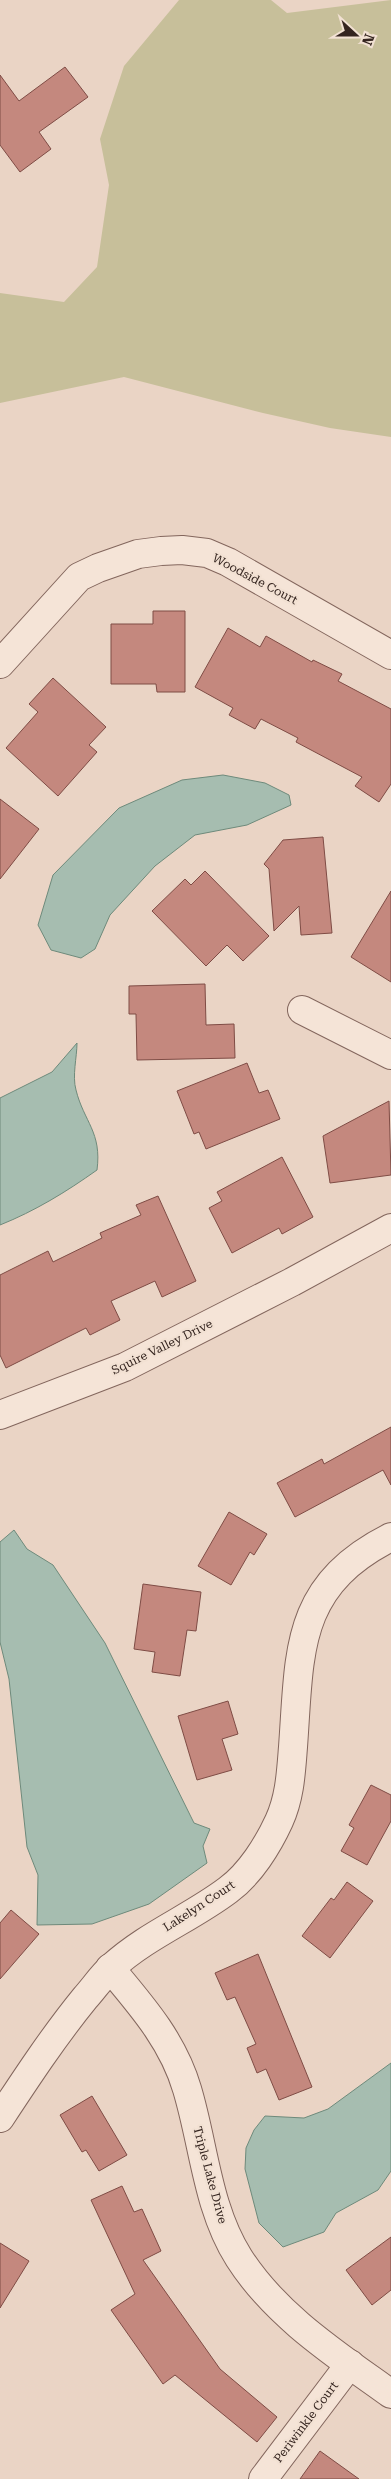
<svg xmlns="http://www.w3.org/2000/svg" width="391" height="2479" font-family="'Roboto Serif',serif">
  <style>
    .green { fill: #c7bf9a }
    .water { fill: #a6bdb0; stroke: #6e8a7b }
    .building { fill: #c4887e; stroke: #7f4c45 }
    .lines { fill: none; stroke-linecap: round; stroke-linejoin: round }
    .street-casing { stroke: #83665d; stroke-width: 30 }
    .street { stroke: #f5e4d7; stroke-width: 28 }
    .labels { text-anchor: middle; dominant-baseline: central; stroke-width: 4.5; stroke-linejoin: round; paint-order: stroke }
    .street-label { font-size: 12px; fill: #34241f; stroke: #f2e1d3 }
  </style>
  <rect width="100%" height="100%" fill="#ead4c5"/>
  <path class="green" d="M179,0H271L287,13L391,0V437L330,428L263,413L124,377L0,403V293L64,302L97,267L109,185L100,139L124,66Z"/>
  <g class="water">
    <path d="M223,775L265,783L289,795L291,805L247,825L195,835L155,866L110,915L95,949L81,958L51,950L38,925L53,875L119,808L182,780Z"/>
    <path d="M77,1043C77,1057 72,1076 76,1090C84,1122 102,1132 97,1170C66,1192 35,1211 0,1225V1098L52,1072Z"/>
    <path d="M14,1530L27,1549L53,1565L105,1643L194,1823L210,1829L203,1846L207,1863L149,1904L92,1924L37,1925L38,1875L27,1847L9,1679L0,1642V1542Z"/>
    <path d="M391,2063V2171L378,2190L336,2213L324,2232L283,2247L259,2223L245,2169L246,2148L254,2130L265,2116L304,2118L328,2109Z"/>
  </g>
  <g class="building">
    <path d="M65,67L88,97L39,132L51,149L20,172L0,145V75L19,101Z"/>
    <path d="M153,611H185V692H157L156,684H111V624H153Z"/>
    <path d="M228,628L260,647L266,636L312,662L313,660L342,674L338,681L391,709V784L379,802L355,786L362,777L296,742L298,738L261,719L255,729L229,715L233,708L195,687Z"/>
    <path d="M53,678L106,727L89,745L97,752L58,796L6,748L38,712L29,704Z"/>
    <path d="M0,799L39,829L0,879Z"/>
    <path d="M323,837L332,933L301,935L299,906L274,931L269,869L264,864L283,840Z"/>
    <path d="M205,871L269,936L243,961L227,945L206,966L152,911L185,879L191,885Z"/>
    <path d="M391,891V982L351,957Z"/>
    <path d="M205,984L206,1025L234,1024L235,1058L137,1060L136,1014H129V986Z"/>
    <path d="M247,1063L259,1093L268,1090L280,1119L206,1149L199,1132L194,1134L177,1091Z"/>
    <path d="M389,1101L391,1175L330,1183L323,1136Z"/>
    <path d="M282,1157L313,1217L282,1234L279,1228L232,1253L209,1208L222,1201L217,1192Z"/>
    <path d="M158,1196L196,1281L162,1297L155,1281L111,1301L120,1320L90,1335L86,1328L6,1368L0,1355V1275L48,1251L53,1262L102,1238L100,1233L141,1215L136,1205Z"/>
    <path d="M391,1427V1485L383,1470L295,1517L277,1483L322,1459L324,1464Z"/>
    <path d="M229,1512L267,1534L254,1555L250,1552L231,1585L198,1566Z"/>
    <path d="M143,1584L201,1592L196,1631L187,1630L180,1676L152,1672L155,1652L134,1649Z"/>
    <path d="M228,1701L238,1734L222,1739L232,1770L197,1780L178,1716Z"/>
    <path d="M371,1785L391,1795V1821L367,1865L341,1851L354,1828L349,1825Z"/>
    <path d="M347,1882L373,1901L330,1958L302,1936L331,1898L334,1900Z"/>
    <path d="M11,1910L39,1934L0,1979V1923Z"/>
    <path d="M258,1954L312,2087L279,2100L266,2069L257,2073L247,2048L256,2044L235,1997L227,2000L215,1973Z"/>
    <path d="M92,2096L127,2155L99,2171L86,2150L82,2152L60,2115Z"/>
    <path d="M122,2186L134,2212L142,2209L161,2251L143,2260L220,2369L277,2417L257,2442L175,2375L163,2384L111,2310L135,2294L91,2200Z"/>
    <path d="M391,2237V2290L372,2305L346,2270Z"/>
    <path d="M0,2243L29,2261L0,2308Z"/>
    <path d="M320,2451L359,2479H300Z"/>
  </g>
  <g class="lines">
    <g class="street-casing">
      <g id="street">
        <path d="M0,664L79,577L98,568L138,554L161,551L182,550L207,553L228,562L391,655"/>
        <path d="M302,1010L391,1055"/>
        <path d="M0,1415L125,1367L292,1282L391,1228"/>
        <path d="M110,1968C141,2005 173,2041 187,2089C204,2145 207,2208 239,2258C276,2316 337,2355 391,2394"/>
        <path d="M0,2118C27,2077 54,2036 85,1998C94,1988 102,1976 112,1967C147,1935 191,1918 228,1890C250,1874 268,1845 279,1821C290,1797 291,1772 293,1747C300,1651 294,1586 391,1537"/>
        <path d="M263,2479L350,2364"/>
      </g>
    </g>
    <use href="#street" class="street"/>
  </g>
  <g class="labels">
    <g class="street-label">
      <text transform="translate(255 579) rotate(28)">Woodside Court</text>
      <text transform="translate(162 1347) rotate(-26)">Squire Valley Drive</text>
      <text transform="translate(199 1906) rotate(-33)">Lakelyn Court</text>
      <text transform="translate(210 2175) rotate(75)">Triple Lake Drive</text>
      <text transform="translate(306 2422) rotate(-53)">Periwinkle Court</text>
    </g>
  </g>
  <g transform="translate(356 35) rotate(111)" stroke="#f2e1d3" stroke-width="4" paint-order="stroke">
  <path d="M0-4L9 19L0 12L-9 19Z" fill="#34241f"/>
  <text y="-8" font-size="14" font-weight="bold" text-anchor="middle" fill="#34241f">N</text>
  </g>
</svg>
